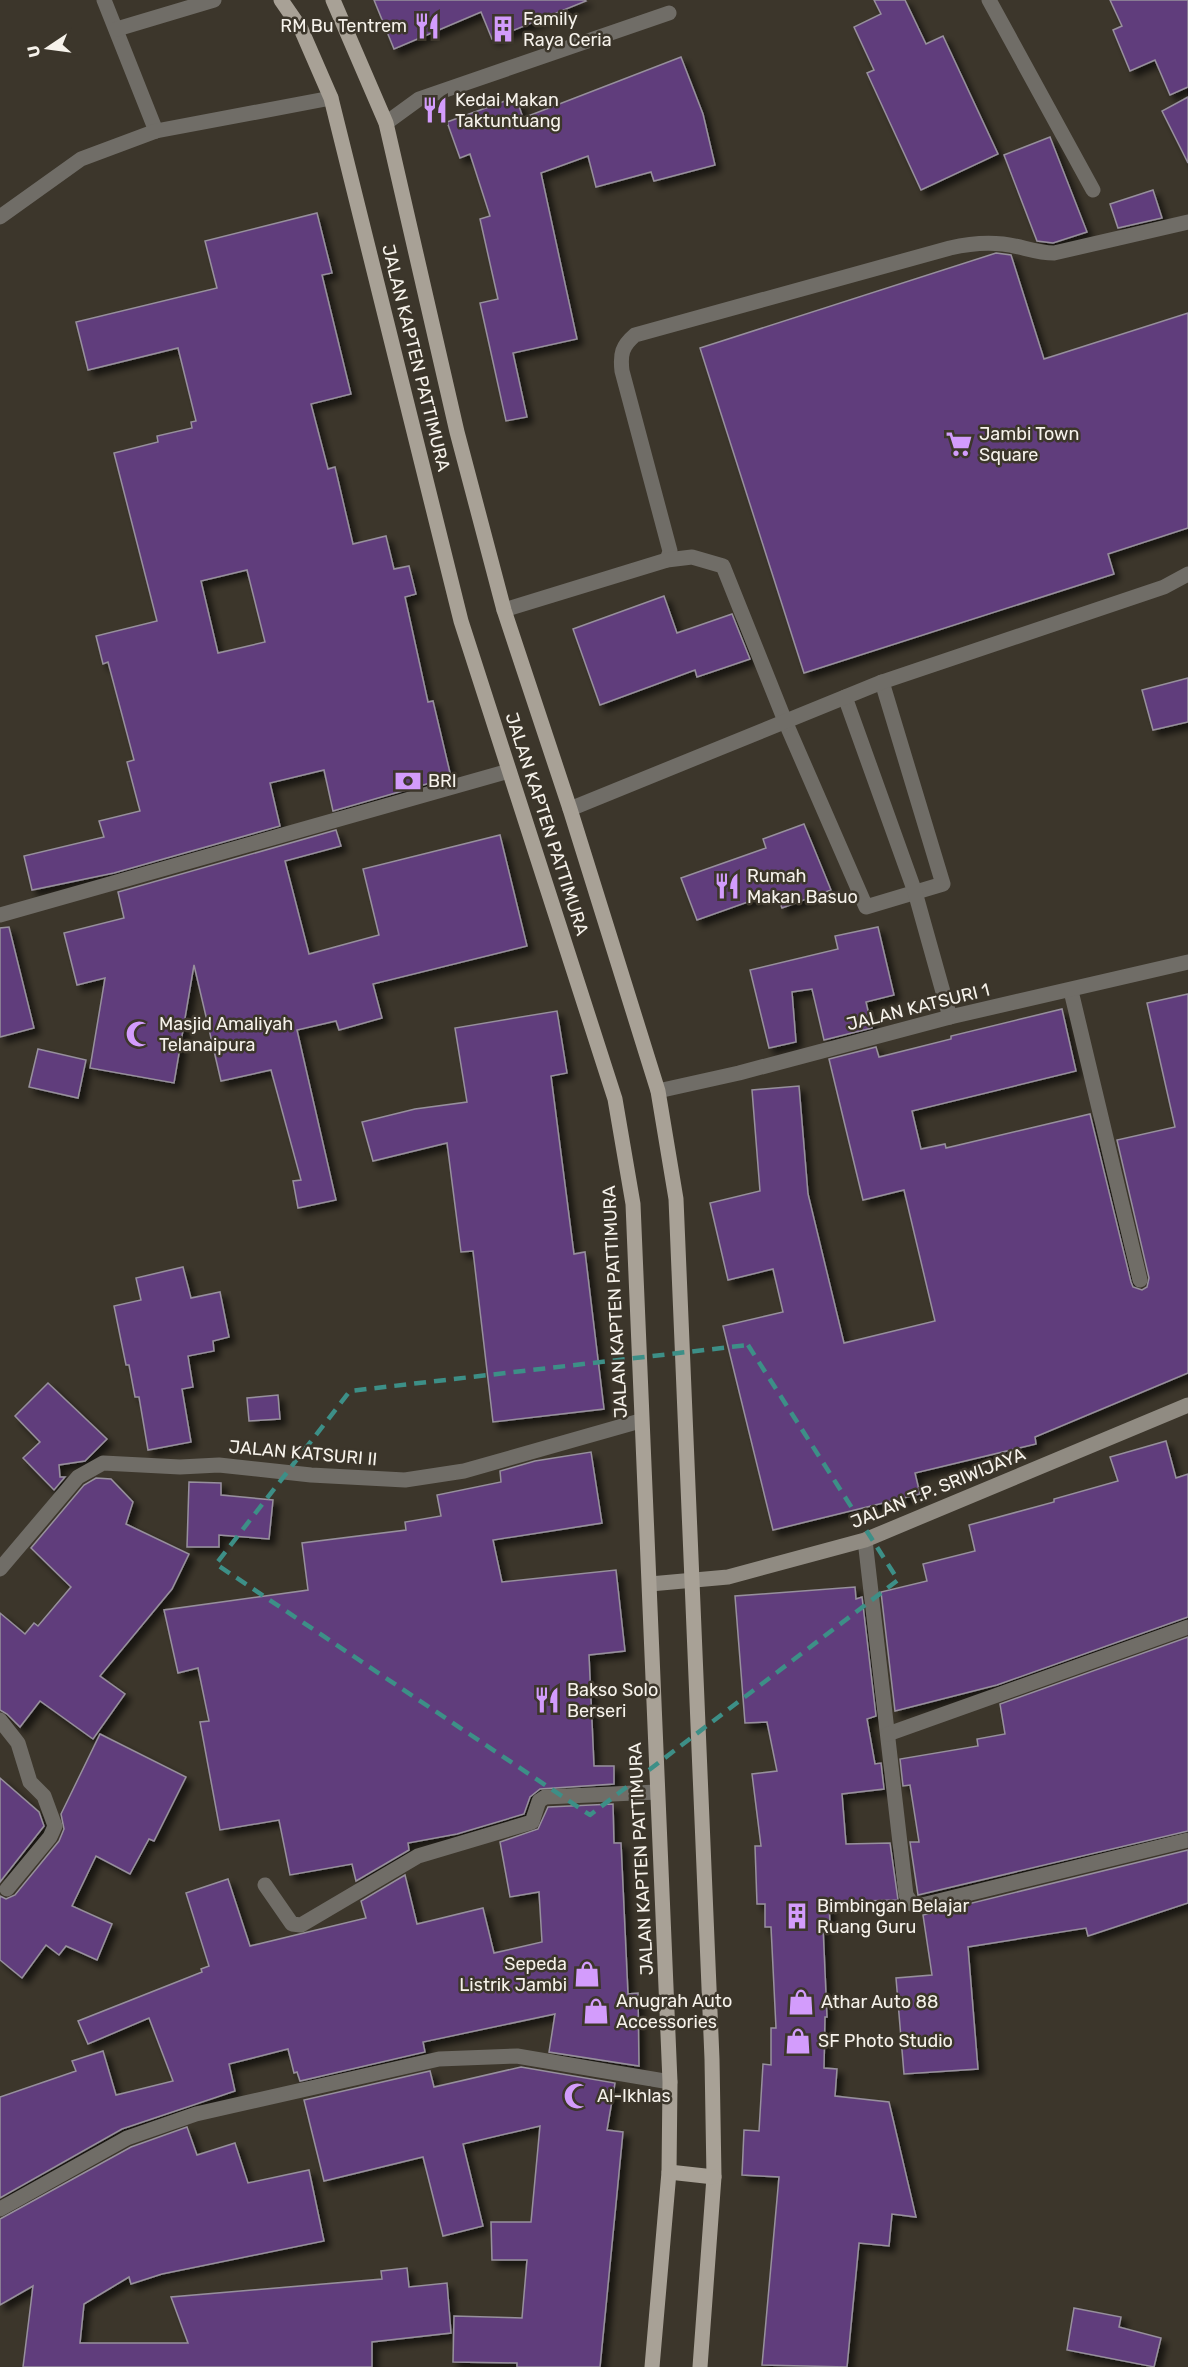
<svg xmlns="http://www.w3.org/2000/svg" width="1188" height="2367" font-family="Rubik,sans-serif">
  <style>
    .building { fill: #613e7b; stroke: #97909d; stroke-width: 1.5; fill-rule: evenodd; filter: url(#shadow) }
    .lines { fill: none; stroke-linecap: round; stroke-linejoin: round }
    .service { stroke: #706d67; stroke-width: 15 }
    .minor { stroke: #706d67; stroke-width: 15 }
    .tertiary { stroke: #706d67; stroke-width: 15 }
    .secondary { stroke: #908b82; stroke-width: 15 }
    .primary { stroke: #a8a196; stroke-width: 15 }
    .marked { fill: none; stroke: #3d8f87; stroke-width: 4.5; stroke-dasharray: 12 8; stroke-linejoin: round }
    .labels { text-anchor: middle; dominant-baseline: central; stroke-width: 5; stroke-linejoin: round; paint-order: stroke }
    .poi-label { font-size: 18px; fill: #f6f2eb; stroke: #3c362b; text-anchor: start }
    .street-label { font-size: 18px; fill: #f6f2eb; stroke: #3c362b }
  </style>
  <defs>
    <filter id="shadow"><feDropShadow dx="5.5" dy="5.5" stdDeviation="3" flood-color="#0009"/></filter>
  </defs>
  <rect width="100%" height="100%" fill="#3c362b"/>
  <g class="building">
    <path d="M374,0H585L586,1L492,39L481,12L394,49Z"/>
    <path d="M874,0H905L926,44L943,36L998,154L921,190L867,73L874,70L854,27L881,14Z"/>
    <path d="M1110,0H1188V87L1170,95L1155,60L1130,71L1113,30L1122,26Z"/>
    <path d="M681,57L703,114L715,165L654,181L651,172L596,187L588,156L541,173L577,339L513,353L527,417L506,421L480,303L498,299L480,219L490,216L470,154L460,158L447,122L516,97L523,118Z"/>
    <path d="M1188,97V163L1162,111Z"/>
    <path d="M1050,137L1087,232L1053,243L1037,241L1004,155Z"/>
    <path d="M1153,190L1162,218L1118,228L1110,204Z"/>
    <path d="M317,213L332,273L322,275L351,394L311,404L328,469L335,467L353,544L386,536L394,569L409,566L416,594L405,597L428,702L433,701L451,777L333,811L324,770L270,783L280,826L114,873L32,890L24,856L104,837L99,821L140,811L127,762L134,760L108,662L103,664L96,636L157,621L114,453L158,442L157,436L192,428L191,422L196,421L178,348L88,370L76,322L217,288L205,241ZM247,570L265,642L218,653L201,581Z"/>
    <path d="M996,253L1011,255L1044,359L1188,313V528L1108,554L1114,574L804,673L700,348Z"/>
    <path d="M664,596L677,633L732,614L750,659L697,677L695,670L600,705L573,629Z"/>
    <path d="M1188,678V722L1153,730L1142,690Z"/>
    <path d="M804,824L831,890L782,908L776,892L697,920L681,878L766,848L763,839Z"/>
    <path d="M336,830L341,846L285,861L309,954L379,935L363,869L500,835L527,946L373,984L382,1018L339,1030L336,1021L297,1030L336,1200L298,1208L293,1181L301,1180L271,1070L221,1081L194,965L174,1083L90,1068L105,978L77,985L64,933L124,918L118,892Z"/>
    <path d="M9,927L34,1028L0,1037V928Z"/>
    <path d="M878,927L894,995L866,1002L872,1028L824,1040L812,989L792,992L796,1042L769,1048L750,970L838,949L835,936Z"/>
    <path d="M1188,994V1373L1035,1437L1036,1444L915,1473L920,1494L773,1530L723,1326L783,1312L773,1269L728,1280L710,1203L760,1191L752,1090L799,1086L808,1194L844,1343L935,1321L904,1190L863,1200L829,1059L876,1047L879,1057L951,1039V1036L1062,1009L1076,1071L912,1111L921,1149L945,1144L946,1148L1090,1114L1131,1282L1133,1287L1142,1290L1147,1287L1149,1278L1117,1140L1175,1127L1147,1003Z"/>
    <path d="M557,1011L567,1073L551,1076L574,1254L585,1252L604,1409L493,1422L473,1251L461,1252L447,1143L373,1161L362,1122L415,1109L467,1102L455,1028Z"/>
    <path d="M38,1049L86,1060L78,1098L29,1087Z"/>
    <path d="M183,1267L191,1298L220,1292L229,1337L213,1341L214,1351L188,1356L193,1387L182,1389L191,1442L148,1450L139,1397H135L129,1365H126L114,1306L141,1300L136,1278Z"/>
    <path d="M48,1383L107,1439L85,1461L59,1465L60,1477H65L54,1490L23,1458L40,1442L15,1416Z"/>
    <path d="M278,1395L280,1419L249,1421L247,1398Z"/>
    <path d="M1166,1441L1176,1478L1188,1474V1617L997,1685L895,1711L881,1592L927,1581L923,1564L975,1551L969,1525L1054,1502V1499L1118,1481L1110,1457Z"/>
    <path d="M591,1452L602,1523L493,1540L502,1582L616,1570L625,1651L589,1655L594,1766H614V1784L540,1789L530,1797L524,1814L457,1834L408,1843L409,1850L356,1881L352,1864L290,1875L279,1820L220,1830L200,1722L209,1721L198,1668L178,1673L164,1610L308,1590L302,1543L406,1530L405,1522L441,1516L437,1495L501,1482L500,1471L535,1461Z"/>
    <path d="M96,1478L111,1479L133,1502L126,1524L189,1554L172,1589L100,1676L125,1694L93,1739L40,1701L20,1727L7,1714L0,1710V1613L25,1634L34,1623L38,1626L71,1587L31,1548L84,1485Z"/>
    <path d="M189,1482L221,1483V1495L273,1500L269,1539L219,1535V1547H187Z"/>
    <path d="M855,1587L856,1599L862,1597L876,1716L867,1719L875,1764L881,1763L884,1789L842,1794L846,1844L890,1843L898,1900L829,1902L830,1925L823,1926L827,2017H825L824,2068L837,2069L835,2096L889,2102L916,2217L892,2214L889,2246L859,2243L847,2367L762,2365L779,2177L742,2175L744,2130L759,2131L763,2064L771,2065V2028H776L771,1927H765V1904H757L755,1846H761L752,1774L777,1771L767,1722L745,1723L735,1596Z"/>
    <path d="M1188,1637V1831L918,1895L910,1842H919L910,1785L903,1786L900,1759L978,1746L977,1739L1005,1734L1000,1704Z"/>
    <path d="M100,1734L186,1777L154,1841L149,1839L130,1874L96,1856L72,1906L112,1924L97,1960L66,1946L59,1955L46,1945L22,1978L0,1960V1896L6,1899L15,1895L59,1841L64,1829L61,1814Z"/>
    <path d="M0,1778L39,1812L44,1826L0,1882Z"/>
    <path d="M613,1804L614,1843H621L628,1994L638,1993L639,2066L549,2052L555,2014L423,2042L425,2052L300,2081L297,2072L294,2073L288,2049L229,2064L235,2091L122,2129L0,2198V2097L76,2071L72,2061L103,2051L116,2095L173,2081L149,2018L88,2044L78,2021L202,1972L201,1969L209,1966L186,1893L228,1879L250,1946L366,1918L361,1901L405,1875L417,1924L483,1908L494,1953L542,1942L539,1892L510,1897L500,1842L538,1829L548,1807Z"/>
    <path d="M1188,1850V1903L1088,1936L1086,1928L968,1947L978,2069L904,2074L896,1978L932,1975L923,1915Z"/>
    <path d="M521,2067L615,2083L607,2130L623,2132L600,2367H517V2363L453,2362L454,2316L522,2318L527,2260H492L491,2222H531L540,2126L463,2144L483,2226L443,2236L423,2157L324,2181L304,2100L430,2071L434,2087Z"/>
    <path d="M187,2127L197,2155L235,2143L248,2183L309,2170L324,2241L162,2274L131,2284L129,2277L84,2304L80,2343H188L171,2297L382,2279L381,2271L407,2268L409,2287L447,2283L451,2333L372,2342V2367H23L33,2286L0,2305V2219L131,2147Z"/>
    <path d="M1074,2308L1121,2317L1119,2327L1161,2338L1154,2367L1067,2350Z"/>
  </g>
  <g class="lines">
    <g class="service">
      <path d="M104,0L156,131"/>
      <path d="M117,29L214,0"/>
      <path d="M386,123L419,99L669,13"/>
      <path d="M0,217L81,159L156,131L331,98"/>
      <path d="M667,560L670,551L622,371C620,354 622,346 635,335L950,248C967,244 985,242 1003,244C1021,246 1036,253 1054,253L1188,222"/>
      <path d="M504,610L667,560L692,557L723,566L785,721L866,907L943,884L882,682"/>
      <path d="M845,697L915,892L950,1017"/>
      <path d="M570,809L882,682L1164,587L1188,574"/>
    </g>
    <g class="minor">
      <path d="M989,0L1093,190"/>
      <path d="M0,915L509,771"/>
      <path d="M1071,991L1140,1280"/>
      <path d="M865,1540L906,1895L912,1904L922,1905L1188,1840"/>
      <path d="M0,1569L78,1477L103,1463L180,1467L219,1465L311,1475L405,1480L464,1471L640,1421"/>
      <path d="M0,1720L18,1743L30,1782L44,1796L55,1826L50,1837L7,1889"/>
      <path d="M888,1734L1188,1627"/>
      <path d="M265,1885L292,1924L301,1925L418,1856L532,1822L539,1801L545,1797L657,1792"/>
      <path d="M0,2209L127,2138L196,2114L439,2059L517,2056L670,2082"/>
    </g>
    <path class="tertiary" d="M658,1091L739,1073L950,1017L1188,962"/>
    <path class="secondary" d="M650,1584L728,1577L865,1540L1188,1405"/>
    <g class="primary">
      <path d="M281,0L301,29L331,98L461,621L615,1099L633,1204L670,2082L669,2172L652,2367"/>
      <path d="M333,0L386,123L457,432L504,610L570,809L658,1091L676,1199L712,2059L714,2177L700,2367"/>
      <path d="M669,2172L714,2177"/>
    </g>
  </g>
  <path class="marked" d="M748,1345L898,1580L590,1815L216,1564L350,1391Z"/>
  <defs>
    <g id="restaurant-bare" transform="scale(2.07)"><path d="M-5-6h1v4h1v-4h1v4h1v-4h1v5L-1.5 .5V6h-2V.5L-5-1ZM5-6V6H3V1.5H1.5Q1.5-4 5-6Z" fill="#d39cfc" stroke="#3c362b" stroke-width="2.5" paint-order="stroke"/></g>
    <g id="building-bare" transform="scale(2.07)"><path d="M-4-6H4V6H1V3H-1V6H-4ZM-2.5-4.3h1.7v1.8h-1.7ZM.8-4.3h1.7v1.8H.8ZM-2.5-1h1.7V.8h-1.7ZM.8-1h1.7V.8H.8Z" fill="#d39cfc" stroke="#3c362b" stroke-width="2.5" paint-order="stroke"/></g>
    <g id="supermarket-bare" transform="scale(2.07)"><path d="M-6-5.5h2.5l.6 2H6L4.5 2H-2.5L-4.4-4H-6ZM-1.5 3.2a1.3 1.3 0 1 0 .1 0ZM3 3.2a1.3 1.3 0 1 0 .1 0Z" fill="#d39cfc" stroke="#3c362b" stroke-width="2.5" paint-order="stroke"/></g>
    <g id="bank-bare" transform="scale(2.07)"><path d="M-6-4H6V4H-6ZM0-2.3a2.3 2.3 0 1 0 0 4.6a2.3 2.3 0 1 0 0-4.6Z" fill="#d39cfc" stroke="#3c362b" stroke-width="2.5" paint-order="stroke"/></g>
    <g id="mosque-bare" transform="scale(2.07)"><path d="M3.5-4.9A6 6 0 1 0 3.5 4.9A5 5 0 1 1 3.5-4.9Z" fill="#d39cfc" stroke="#3c362b" stroke-width="2.5" paint-order="stroke"/></g>
    <g id="shop-bare" transform="scale(2.07)"><path d="M-5-2.5h2.3a2.7 3.5 0 0 1 5.4 0H5L5.5 6h-11ZM-1.5-2.5h3a1.5 2.3 0 0 0-3 0Z" fill="#d39cfc" stroke="#3c362b" stroke-width="2.5" paint-order="stroke"/></g>
  </defs>
  <g fill-rule="evenodd">
    <use href="#restaurant-bare" x="427" y="26"/>
    <use href="#building-bare" x="503" y="29"/>
    <use href="#restaurant-bare" x="435" y="110"/>
    <use href="#supermarket-bare" x="959" y="444"/>
    <use href="#bank-bare" x="408" y="781"/>
    <use href="#restaurant-bare" x="727" y="886"/>
    <use href="#mosque-bare" x="139" y="1034"/>
    <use href="#restaurant-bare" x="547" y="1700"/>
    <use href="#building-bare" x="797" y="1916"/>
    <use href="#shop-bare" x="587" y="1974"/>
    <use href="#shop-bare" x="801" y="2002"/>
    <use href="#shop-bare" x="596" y="2011"/>
    <use href="#shop-bare" x="798" y="2041"/>
    <use href="#mosque-bare" x="577" y="2096"/>
  </g>
  <g class="labels">
    <g class="poi-label">
      <text x="523" y="19">Family<tspan x="523" dy="21">Raya Ceria</tspan></text>
      <text x="407" y="26" text-anchor="end">RM Bu Tentrem</text>
      <text x="455" y="100">Kedai Makan<tspan x="455" dy="21">Taktuntuang</tspan></text>
      <text x="979" y="434">Jambi Town<tspan x="979" dy="21">Square</tspan></text>
      <text x="428" y="781">BRI</text>
      <text x="747" y="876">Rumah<tspan x="747" dy="21">Makan Basuo</tspan></text>
      <text x="159" y="1024">Masjid Amaliyah<tspan x="159" dy="21">Telanaipura</tspan></text>
      <text x="567" y="1690">Bakso Solo<tspan x="567" dy="21">Berseri</tspan></text>
      <text x="817" y="1906">Bimbingan Belajar<tspan x="817" dy="21">Ruang Guru</tspan></text>
      <text x="567" y="1964" text-anchor="end">Sepeda<tspan x="567" dy="21">Listrik Jambi</tspan></text>
      <text x="616" y="2001">Anugrah Auto<tspan x="616" dy="21">Accessories</tspan></text>
      <text x="821" y="2002">Athar Auto 88</text>
      <text x="818" y="2041">SF Photo Studio</text>
      <text x="597" y="2096">Al-Ikhlas</text>
    </g>
    <g class="street-label">
      <text transform="translate(416 358) rotate(76)">JALAN KAPTEN PATTIMURA</text>
      <text transform="translate(547 824) rotate(72)">JALAN KAPTEN PATTIMURA</text>
      <text transform="translate(918 1007) rotate(-14)">JALAN KATSURI 1</text>
      <text transform="translate(615 1302) rotate(-93)">JALAN KAPTEN PATTIMURA</text>
      <text transform="translate(303 1453) rotate(5)">JALAN KATSURI II</text>
      <text transform="translate(938 1488) rotate(-22)">JALAN T.P. SRIWIJAYA</text>
      <text transform="translate(641 1859) rotate(-93)">JALAN KAPTEN PATTIMURA</text>
    </g>
  </g>
  <g transform="translate(48 48) rotate(257)" stroke="#3c362b" stroke-width="4.5" paint-order="stroke">
  <path d="M0-4.5L10 22L0 15L-10 22Z" fill="#f6f2eb"/>
  <text y="-9" font-size="16" font-weight="bold" text-anchor="middle" fill="#f6f2eb">U</text>
  </g>
</svg>
